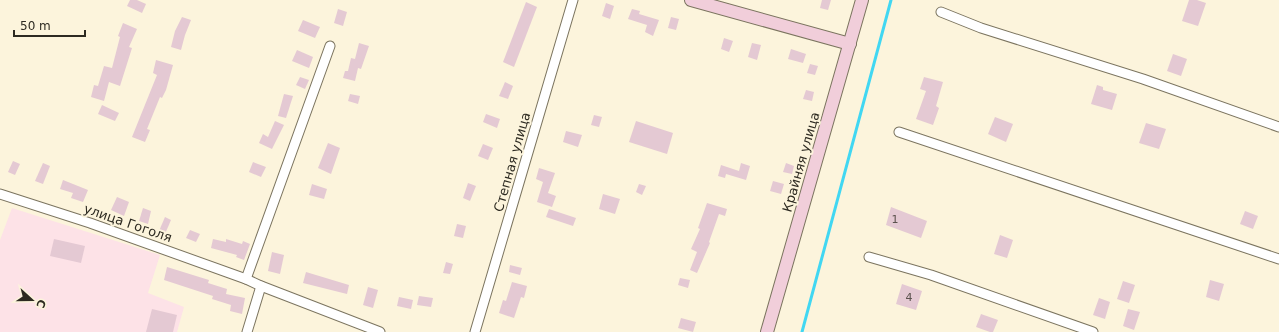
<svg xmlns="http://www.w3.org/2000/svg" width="1279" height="332" font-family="'DejaVu Sans',sans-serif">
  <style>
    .industrial { fill: #fde2e7 }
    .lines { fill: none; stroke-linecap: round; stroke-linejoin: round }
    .stream { stroke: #41d7f2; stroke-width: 3 }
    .building { fill: #e4c9d3 }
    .street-casing { stroke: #7b745f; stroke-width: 11 }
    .secondary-casing { stroke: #7b745f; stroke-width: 14 }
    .street { stroke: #fff; stroke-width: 9 }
    .secondary { stroke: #f1ceda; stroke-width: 12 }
    .labels { text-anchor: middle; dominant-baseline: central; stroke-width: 4; stroke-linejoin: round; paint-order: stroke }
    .number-label { font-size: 11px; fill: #5b524e }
    .street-label { font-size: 13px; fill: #2d2a21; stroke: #fcf4dc }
  </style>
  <rect width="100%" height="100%" fill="#fcf4dc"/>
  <path class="industrial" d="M12,208L160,255L148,293L184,307L177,332H0V240Z"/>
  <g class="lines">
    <path class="stream" d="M802,332L891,0"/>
  </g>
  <g class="building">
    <path d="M130,0H137L146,4L142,13L127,6Z"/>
    <path d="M822,0H831L828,10L820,8Z"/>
    <path d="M1189,0H1197L1206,3L1198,26L1182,21Z"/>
    <path d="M526,2L537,7L514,67L503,62Z"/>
    <path d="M606,3L614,6L610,19L602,16Z"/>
    <path d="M338,9L347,12L343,26L334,23Z"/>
    <path d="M632,9L640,11L639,14L659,20L653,36L645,32L647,25L628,19Z"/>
    <path d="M182,17L191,20L185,35L181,50L171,47L175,31Z"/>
    <path d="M671,17L679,19L676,30L668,28Z"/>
    <path d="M303,20L320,27L315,38L298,31Z"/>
    <path d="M123,23L137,29L129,47L132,48L120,86L109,82L104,101L91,97L94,85L98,86L104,66L112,68L120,37L118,36Z"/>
    <path d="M724,38L733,41L729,52L721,49Z"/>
    <path d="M359,43L369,46L361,69L358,68L355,81L343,78L345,71H348L351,58L355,59Z"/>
    <path d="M752,43L761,45L757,60L748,57Z"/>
    <path d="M791,49L806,54L803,63L788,59Z"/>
    <path d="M297,50L313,57L309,68L292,61Z"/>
    <path d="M1173,54L1187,59L1181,76L1167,71Z"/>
    <path d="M156,60L173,65L166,90L162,98L160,97L147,129L150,130L145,142L132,137L157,75L153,73Z"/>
    <path d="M810,64L818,66L815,75L807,73Z"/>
    <path d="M300,77L309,80L305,89L296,85Z"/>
    <path d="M924,77L943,82L936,106L939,108L933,125L916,119L926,91L920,89Z"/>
    <path d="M505,82L513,86L508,99L499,96Z"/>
    <path d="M1097,85L1103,87V90L1117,94L1112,110L1091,104Z"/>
    <path d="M806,90L814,92L812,101L803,99Z"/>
    <path d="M284,94L293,96L286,118L278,116Z"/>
    <path d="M350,94L360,96L358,104L348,101Z"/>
    <path d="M102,105L119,113L115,121L98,114Z"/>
    <path d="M486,114L500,119L497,128L483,122Z"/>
    <path d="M594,115L602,117L599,127L591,125Z"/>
    <path d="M995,117L1013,124L1006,142L988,134Z"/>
    <path d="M275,121L284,125L272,149L259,143L263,134L268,137Z"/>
    <path d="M636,121L673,133L667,154L629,142Z"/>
    <path d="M1146,123L1166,129L1159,149L1139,143Z"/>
    <path d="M566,131L582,135L578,147L563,142Z"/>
    <path d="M328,143L340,148L331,174L318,168Z"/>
    <path d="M483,144L493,148L488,160L478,156Z"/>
    <path d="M13,161L20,164L15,175L8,172Z"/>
    <path d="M253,162L266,167L261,177L249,172Z"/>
    <path d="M43,163L50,166L43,184L35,181Z"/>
    <path d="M741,163L750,166L746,180L726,174L725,178L718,176L721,165L739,171Z"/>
    <path d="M786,163L794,166L792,174L783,172Z"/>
    <path d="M539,168L555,173L548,193L556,196L552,207L537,202L543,182L536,179Z"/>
    <path d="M63,180L88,190L83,202L71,198L73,193L60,189Z"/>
    <path d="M773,181L784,184L781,194L770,191Z"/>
    <path d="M468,183L476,186L470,201L463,198Z"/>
    <path d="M312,184L327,189L324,199L309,195Z"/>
    <path d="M639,184L646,186L642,195L636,192Z"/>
    <path d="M603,194L620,199L615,214L599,209Z"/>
    <path d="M117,197L129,202L124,216L111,210Z"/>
    <path d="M707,203L727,209L725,216L719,214L709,242L710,243L697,273L690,270L697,252L691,249L700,229L698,228Z"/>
    <path d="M891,207L927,221L921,238L886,225Z"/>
    <path d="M143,208L151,211L148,224L139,221Z"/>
    <path d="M549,209L576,218L573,226L546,217Z"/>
    <path d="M1245,211L1258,216L1253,229L1240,224Z"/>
    <path d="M165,217L171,220L165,234L159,231Z"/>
    <path d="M457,224L466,226L463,238L454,236Z"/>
    <path d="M190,230L200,234L196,242L186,238Z"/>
    <path d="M1000,235L1013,240L1007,258L994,254Z"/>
    <path d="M54,239L85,246L81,263L50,256Z"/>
    <path d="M213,239L226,242V239L242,244L243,241L250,244L244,260L236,257L237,255L211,248Z"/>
    <path d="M272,252L284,255L280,274L268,271Z"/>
    <path d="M446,262L453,264L450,274L443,273Z"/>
    <path d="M510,265L522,268L520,275L509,272Z"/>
    <path d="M167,267L209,280L208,283L227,289L226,294L245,298L242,314L230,311L231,305L212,299L213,296L164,280Z"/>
    <path d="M306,272L349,285L347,294L303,283Z"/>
    <path d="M680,278L690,280L688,288L678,285Z"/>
    <path d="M1210,280L1224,284L1219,301L1206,297Z"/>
    <path d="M1123,281L1135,285L1129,303L1117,299Z"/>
    <path d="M512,282L527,286L524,298L521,297L514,318L499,313L503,300L506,301Z"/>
    <path d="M902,284L922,291L916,310L896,304Z"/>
    <path d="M368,287L378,290L373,308L363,305Z"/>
    <path d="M419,296L433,298L431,307L417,305Z"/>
    <path d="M399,297L413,300L411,309L397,306Z"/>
    <path d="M1099,298L1110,302L1105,319L1093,315Z"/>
    <path d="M152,309L177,315L173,332H146Z"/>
    <path d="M1128,309L1140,312L1134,330L1123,326Z"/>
    <path d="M981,314L998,320L993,332H990L976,327Z"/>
    <path d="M681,318L696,322L693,332L678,328Z"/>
  </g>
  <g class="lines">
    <g class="street-casing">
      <g id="street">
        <path d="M941,12L981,28L1143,79L1279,127"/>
        <path d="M899,132L1279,259"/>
        <path d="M0,194L90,223L246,279L261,286L380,332"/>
        <path d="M869,257L931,275L1093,332"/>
        <path d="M246,279L330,46"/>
        <path d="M247,332L261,286"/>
        <path d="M475,332L573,0"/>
      </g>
    </g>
    <g class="secondary-casing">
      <g id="secondary">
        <path d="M691,0L850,44"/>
        <path d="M767,332L862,0"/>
      </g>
    </g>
    <use href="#street" class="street"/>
    <use href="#secondary" class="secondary"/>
  </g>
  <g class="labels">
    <g class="number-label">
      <text x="895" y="219">1</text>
      <text x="909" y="297">4</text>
    </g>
    <g class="street-label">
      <text transform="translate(512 162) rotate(-74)">Степная улица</text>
      <text transform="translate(801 162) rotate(-74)">Крайняя улица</text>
      <text transform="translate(128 223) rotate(19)">улица Гоголя</text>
    </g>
  </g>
  <g transform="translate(32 300) rotate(111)" stroke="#fcf4dc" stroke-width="3" paint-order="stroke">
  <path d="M0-3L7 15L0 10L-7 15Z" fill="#2d2a21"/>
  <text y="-6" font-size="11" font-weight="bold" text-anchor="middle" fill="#2d2a21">С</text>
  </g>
  <path d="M14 30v6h71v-6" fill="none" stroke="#2d2a21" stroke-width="2"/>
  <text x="20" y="30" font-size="12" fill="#2d2a21" stroke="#fcf4dc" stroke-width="3" paint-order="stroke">50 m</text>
</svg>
